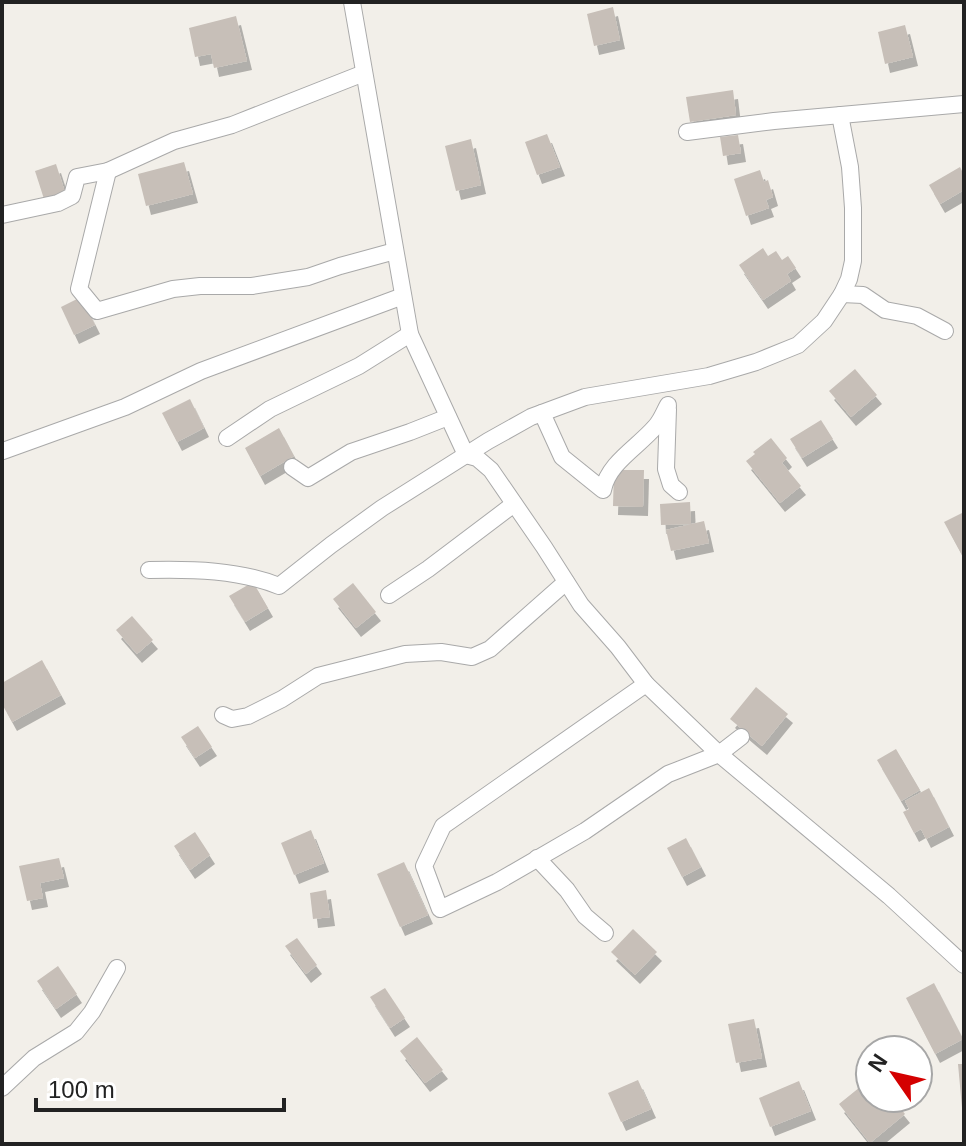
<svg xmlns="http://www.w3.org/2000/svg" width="966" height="1146" font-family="Arial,sans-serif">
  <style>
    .building { fill: #c7bfb8; filter: url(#shadow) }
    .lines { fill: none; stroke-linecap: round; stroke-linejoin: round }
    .street-casing { stroke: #a9a9a9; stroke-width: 18 }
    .street { stroke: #fff; stroke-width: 16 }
  </style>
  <defs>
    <filter id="shadow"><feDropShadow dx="5" dy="9" stdDeviation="0" flood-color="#0004"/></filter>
  </defs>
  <rect width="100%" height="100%" fill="#f2efe9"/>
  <g class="building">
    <path d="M613,7L620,40L594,46L587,14Z"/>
    <path d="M236,16L247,61L214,68L211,54L195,57L189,28Z"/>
    <path d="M905,25L913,57L885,64L878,32Z"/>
    <path d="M733,90L736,115L690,122L686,97Z"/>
    <path d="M547,134L560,167L537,175L525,142Z"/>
    <path d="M738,135L741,153L723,156L720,137Z"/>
    <path d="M471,139L481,185L456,191L445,146Z"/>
    <path d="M184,162L193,194L146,206L138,174Z"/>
    <path d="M56,164L65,192L44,199L35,171Z"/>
    <path d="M960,167L964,175V190L940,204L929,185Z"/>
    <path d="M760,170L764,182L768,180L773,197L766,200L769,208L746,216L734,179Z"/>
    <path d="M763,248L768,256L776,251L782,260L788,256L796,268L787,274L791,281L763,300L739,265Z"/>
    <path d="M81,297L95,325L74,335L61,307Z"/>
    <path d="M855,369L877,395L851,417L829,391Z"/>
    <path d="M190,399L204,428L177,442L162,413Z"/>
    <path d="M821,420L833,439L802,458L790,439Z"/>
    <path d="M279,428L294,456L260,476L245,448Z"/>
    <path d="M771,438L787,458L782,463L801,486L780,503L746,461L755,454L753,452Z"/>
    <path d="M614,470H644L643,507L613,506Z"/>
    <path d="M690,502L691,524L661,525L660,504Z"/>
    <path d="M964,512V559L944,522Z"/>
    <path d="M704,521L709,543L671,551L666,530Z"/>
    <path d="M253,582L268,608L245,622L229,596Z"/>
    <path d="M353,583L376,612L356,628L333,599Z"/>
    <path d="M132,616L153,640L137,654L116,630Z"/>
    <path d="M42,660L61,695L12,722L2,704V683Z"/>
    <path d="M756,687L788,714L762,746L730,719Z"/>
    <path d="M198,726L212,747L195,758L181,737Z"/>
    <path d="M896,749L920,790L901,801L877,760Z"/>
    <path d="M929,788L949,827L926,839L921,829L914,833L903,812L909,809L905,801Z"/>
    <path d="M311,830L324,863L294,875L281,843Z"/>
    <path d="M195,832L210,855L190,870L174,846Z"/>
    <path d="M686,838L701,867L682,877L667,848Z"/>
    <path d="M59,858L64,878L40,883L43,898L27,901L19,866Z"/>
    <path d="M404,862L428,915L400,927L377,874Z"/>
    <path d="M326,890L330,917L313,919L310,893Z"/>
    <path d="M633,929L657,952L635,975L611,952Z"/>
    <path d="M297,938L317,965L306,974L285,946Z"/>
    <path d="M58,966L77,994L56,1009L37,981Z"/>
    <path d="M934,983L963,1039L935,1054L906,998Z"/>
    <path d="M385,988L405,1018L390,1028L370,997Z"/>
    <path d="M754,1019L762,1058L736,1063L728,1024Z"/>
    <path d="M417,1037L443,1070L425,1083L400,1051Z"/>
    <path d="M958,1064H964V1108H962Z"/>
    <path d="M870,1079V1098H892L905,1114L870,1143L839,1104Z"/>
    <path d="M638,1080L651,1109L621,1122L608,1093Z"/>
    <path d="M799,1081L811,1111L770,1127L759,1098Z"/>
  </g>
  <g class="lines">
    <g class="street-casing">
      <g id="street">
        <path d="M352,2L410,334L466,455L477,458L491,470L544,547L581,605L618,647L646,684L719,754L889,896L964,965"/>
        <path d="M687,132L774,121L964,104"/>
        <path d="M108,171L79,289L97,311L173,289L200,286H252L308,277L340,266L395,251"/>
        <path d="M2,215L58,203L72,196L77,177L108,171L174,141L232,125L364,73"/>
        <path d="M842,294L863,295L885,310L917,316L945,331"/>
        <path d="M668,409L666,469L671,485L679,492"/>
        <path d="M542,413L562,457L603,490C608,463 638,447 655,427C661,421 664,412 668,405"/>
        <path d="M227,438L270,409L359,366L410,334"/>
        <path d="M3,451L125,407L201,371L403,296"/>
        <path d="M292,467L308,478L351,452L410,432L448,417"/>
        <path d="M149,570C192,569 239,570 279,586L331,545L382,508L488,441L531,417L585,397L709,376L756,362L798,345L824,321L842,294L849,279L853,261V208L850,167L840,115"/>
        <path d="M389,595L428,569L514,504"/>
        <path d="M646,684L443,826L424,866L440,909L497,882L585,831L668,774L719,754L741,737"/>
        <path d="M223,715L232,719L248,716L282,699L318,676L405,654L441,652L472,657L490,649L566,582"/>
        <path d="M537,858L567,890L585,916L605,933"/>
        <path d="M2,1088L34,1058L76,1032L92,1012L117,968"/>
      </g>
    </g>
    <use href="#street" class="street"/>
  </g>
  <rect width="966" height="1146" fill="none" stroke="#222222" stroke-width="8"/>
  <g transform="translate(894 1074) rotate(304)"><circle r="38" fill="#ffffff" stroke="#a7a7a7" stroke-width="2"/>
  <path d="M0-6L14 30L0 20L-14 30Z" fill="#d40000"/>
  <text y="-12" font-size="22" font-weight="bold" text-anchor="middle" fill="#222222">N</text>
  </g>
  <path d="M36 1098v12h248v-12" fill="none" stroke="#222222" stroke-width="4"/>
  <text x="48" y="1098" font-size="24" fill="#222222" stroke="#ffffff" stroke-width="6" paint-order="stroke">100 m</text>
</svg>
